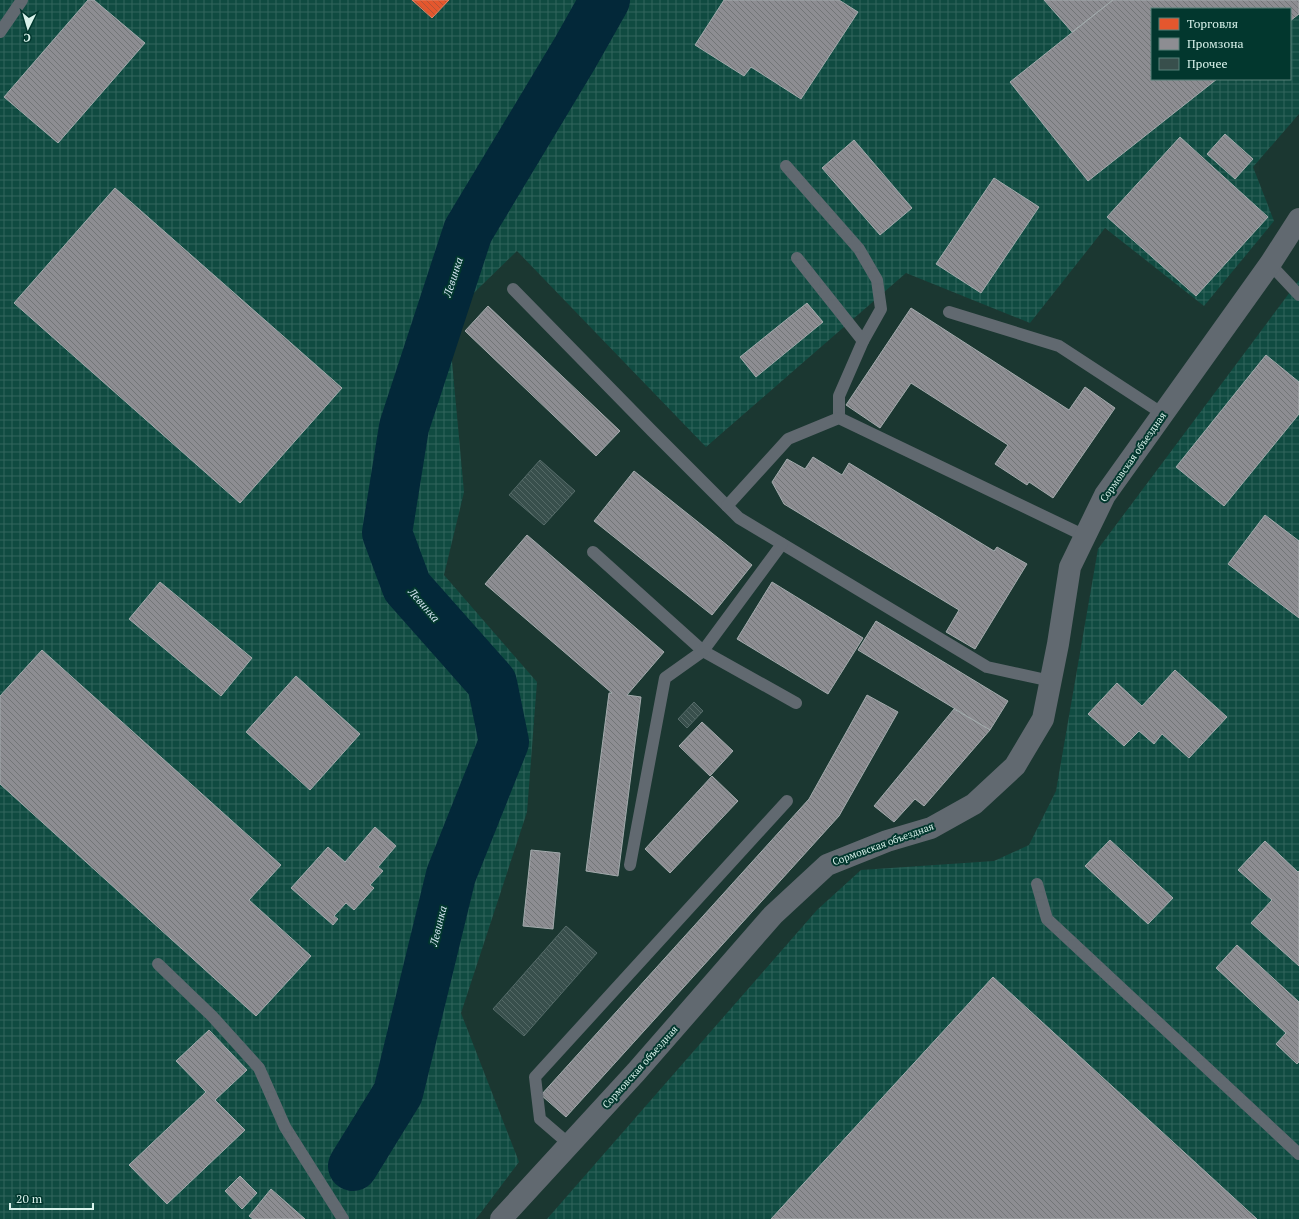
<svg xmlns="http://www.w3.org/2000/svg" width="1299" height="1219" font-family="'PT Serif',serif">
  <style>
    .industrial { fill: url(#industrial-grid); fill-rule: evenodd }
    .shops { fill: url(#shops-back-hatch); stroke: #e18667 }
    .industry { fill: url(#industry-back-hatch); stroke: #a4abad }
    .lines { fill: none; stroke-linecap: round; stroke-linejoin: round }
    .river { stroke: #032839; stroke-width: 50 }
    .building { fill: url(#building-back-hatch); stroke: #556b69 }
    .service { stroke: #616970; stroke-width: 12 }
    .tertiary { stroke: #616970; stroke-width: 22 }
    .labels { text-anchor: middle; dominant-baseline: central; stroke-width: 4; stroke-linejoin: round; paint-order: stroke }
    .street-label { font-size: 10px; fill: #d9f2eb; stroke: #02372e }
    .water-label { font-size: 11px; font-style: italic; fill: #d5e6f2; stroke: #02372e }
  </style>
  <defs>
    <pattern id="industrial-grid" width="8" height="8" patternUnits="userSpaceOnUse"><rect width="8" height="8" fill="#104b41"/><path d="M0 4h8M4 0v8" fill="none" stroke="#32655d"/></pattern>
    <pattern id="shops-back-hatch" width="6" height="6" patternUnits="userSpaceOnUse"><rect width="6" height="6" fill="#e4572e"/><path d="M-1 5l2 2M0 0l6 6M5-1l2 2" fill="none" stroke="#b35335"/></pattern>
    <pattern id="industry-back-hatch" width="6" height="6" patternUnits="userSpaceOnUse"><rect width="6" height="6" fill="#8d8d92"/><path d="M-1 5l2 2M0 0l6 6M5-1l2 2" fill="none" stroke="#727577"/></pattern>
    <pattern id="building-back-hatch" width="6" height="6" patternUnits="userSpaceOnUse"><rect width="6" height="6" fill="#384f4c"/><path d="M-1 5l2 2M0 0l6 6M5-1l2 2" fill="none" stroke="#546966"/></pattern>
  </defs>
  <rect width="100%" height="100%" fill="#1b3731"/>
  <g class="industrial">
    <path d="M0,0H1299V114L1253,167L1274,221L1204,306L1105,228L1030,323L906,273L706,447L517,251L448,318L464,492L444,575L537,682L527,812L461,1013L519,1162L476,1219H0ZM1152,9H1290V79H1152Z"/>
    <path d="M1299,280V1219H547L817,910L861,870L994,861L1029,845L1056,791L1098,549Z"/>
  </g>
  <path class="shops" d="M412,0H449L432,18Z"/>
  <g class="industry">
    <path d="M88,0H94L145,43L58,143L4,97Z"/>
    <path d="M724,0H839L858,12L801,99L751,67L744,76L695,45Z"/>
    <path d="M1044,0H1113L1072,32Z"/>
    <path d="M1113,0H1299V14L1290,21V9H1152V79H1217L1088,181L1010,82Z"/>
    <path d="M1225,134L1253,159L1235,179L1207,154Z"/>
    <path d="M1180,137L1268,217L1196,296L1107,217Z"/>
    <path d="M854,140L912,208L880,235L822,168Z"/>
    <path d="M994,178L1039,207L981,293L936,264Z"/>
    <path d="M115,188L342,388L240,503L14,303Z"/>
    <path d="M807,303L823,322L756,377L740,357Z"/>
    <path d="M488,306L620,431L596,456L465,331Z"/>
    <path d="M911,308L1069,410L1085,387L1115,408L1053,498L1029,482L1027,485L995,464L1008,445L911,383L880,428L846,405Z"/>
    <path d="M1266,355L1299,382V414L1224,506L1176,467Z"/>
    <path d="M813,457L842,475L849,463L994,551L997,547L1027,564L975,649L946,632L959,610L784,504L772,482L787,459L805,469Z"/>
    <path d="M634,471L752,565L712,615L594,521Z"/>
    <path d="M1265,515L1299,541V618L1228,564Z"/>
    <path d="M527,535L664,652L627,695L641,697L618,876L586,871L609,693H612L485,584Z"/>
    <path d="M160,582L252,658L221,696L129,619Z"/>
    <path d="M772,582L863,638L828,694L737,639Z"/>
    <path d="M876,621L1008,701L990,730L858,650Z"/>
    <path d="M42,650L281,865L249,900L311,956L256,1016L0,784V696Z"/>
    <path d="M1175,670L1227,717L1189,758L1162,734L1154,744L1139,731L1124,746L1088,714L1117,683L1142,706Z"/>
    <path d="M296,676L360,734L310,790L246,732Z"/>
    <path d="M867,695L898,712L839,816L566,1117L541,1095L809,799Z"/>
    <path d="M954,709L990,730L924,806L915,799L894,822L874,806Z"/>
    <path d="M702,722L733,751L710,776L679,746Z"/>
    <path d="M712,776L738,801L670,873L645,849Z"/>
    <path d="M375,827L396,846L378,867L383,871L370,885L374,888L354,910L346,903L334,916L338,919L333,925L291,888L328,847L345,862Z"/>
    <path d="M1110,840L1173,898L1148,924L1085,866Z"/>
    <path d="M1265,841L1298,872L1299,871V966L1251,923L1272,900L1238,870Z"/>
    <path d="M531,850L560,853L553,929L523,926Z"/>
    <path d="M1237,945L1299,1002V1062L1297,1064L1276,1044L1286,1033L1216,968Z"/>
    <path d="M993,977L1257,1219H771Z"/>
    <path d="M209,1030L247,1070L215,1100L245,1130L167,1204L129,1165L206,1092L176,1061Z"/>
    <path d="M240,1176L257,1193L242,1209L225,1191Z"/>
    <path d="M271,1189L305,1219H253L249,1216Z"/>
  </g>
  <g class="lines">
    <path class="river" d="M353,1166L398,1093L451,875L504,742L492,683L407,587L387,533L404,427L468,231L575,53L605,0"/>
  </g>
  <g class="building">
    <path d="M540,460L575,491L544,525L509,495Z"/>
    <path d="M694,702L703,711L687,728L678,719Z"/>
    <path d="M566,926L597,953L524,1036L493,1009Z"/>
  </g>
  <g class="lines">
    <g class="service">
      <path d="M0,32L22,0"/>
      <path d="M786,166L859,249L877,280L881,309L863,341L839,396V418"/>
      <path d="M797,258L863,341"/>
      <path d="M1270,264L1299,295"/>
      <path d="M513,289L652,431L739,518L987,667L1051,681"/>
      <path d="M949,312L1059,346L1163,414"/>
      <path d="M727,506L788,439L839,418L1085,536"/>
      <path d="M593,552L703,651L796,703"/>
      <path d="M630,865L665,678L703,651L782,544"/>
      <path d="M1037,884L1047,919L1299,1154"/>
      <path d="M158,964L212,1016L259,1068L285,1127L343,1219"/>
      <path d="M569,1144L540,1119L535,1077L787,801"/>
    </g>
    <path class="tertiary" d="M501,1219L636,1072L773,915L827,865L887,841L931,828L974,804L1015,766L1043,719L1058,644L1070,567L1105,495L1270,264L1299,219"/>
  </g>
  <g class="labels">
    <g class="street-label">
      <text transform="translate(1133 457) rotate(-55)">Сормовская объездная</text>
      <text transform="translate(883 844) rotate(-20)">Сормовская объездная</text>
      <text transform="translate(640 1067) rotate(-48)">Сормовская объездная</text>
    </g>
    <g class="water-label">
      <text transform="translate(453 277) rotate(-72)">Левинка</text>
      <text transform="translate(424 605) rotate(49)">Левинка</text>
      <text transform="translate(438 926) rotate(-76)">Левинка</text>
    </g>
  </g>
  <rect x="1151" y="8" width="140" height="72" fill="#02372e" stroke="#58827a"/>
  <rect x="1159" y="18" width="20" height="12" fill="#e4572e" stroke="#58827a"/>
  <text x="1187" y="28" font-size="12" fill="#d9f2eb">Торговля</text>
  <rect x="1159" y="38" width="20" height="12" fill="#8d8d92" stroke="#58827a"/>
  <text x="1187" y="48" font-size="12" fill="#d9f2eb">Промзона</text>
  <rect x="1159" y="58" width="20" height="12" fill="#384f4c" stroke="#58827a"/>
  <text x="1187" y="68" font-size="12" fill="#d9f2eb">Прочее</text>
  <g transform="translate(28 28) rotate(185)" stroke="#02372e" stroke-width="3" paint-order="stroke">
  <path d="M0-3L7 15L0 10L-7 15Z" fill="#d9f2eb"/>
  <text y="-6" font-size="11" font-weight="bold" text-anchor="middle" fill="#d9f2eb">С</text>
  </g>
  <path d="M10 1203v6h83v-6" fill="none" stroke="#d9f2eb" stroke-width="2"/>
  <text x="16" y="1203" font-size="12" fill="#d9f2eb" stroke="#02372e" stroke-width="3" paint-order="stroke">20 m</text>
</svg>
